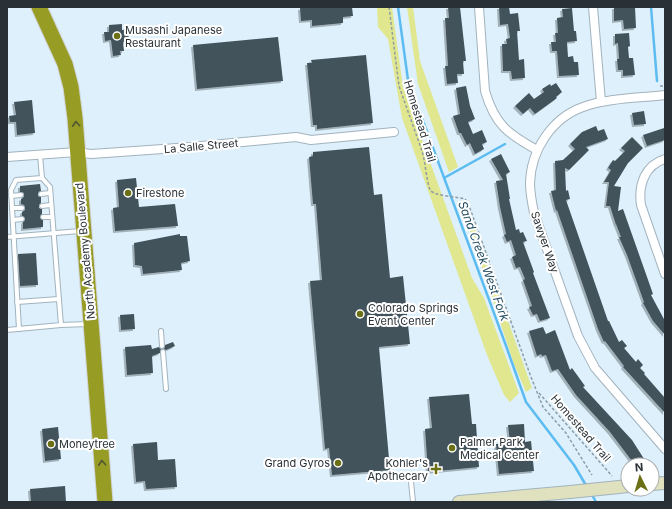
<svg xmlns="http://www.w3.org/2000/svg" width="672" height="509" font-family="Inter,sans-serif">
  <style>
    .green { fill: #e0e78e }
    .lines { fill: none; stroke-linecap: round; stroke-linejoin: round }
    .stream { stroke: #5cbcf1; stroke-width: 2.5 }
    .building { fill: #43525c; filter: url(#shadow) }
    .lane-casing { stroke: #a2b3be; stroke-width: 6 }
    .street-casing { stroke: #a2b3be; stroke-width: 10 }
    .secondary-casing { stroke: #a2b3be; stroke-width: 14 }
    .highway-casing { stroke: #d0d2d3; stroke-width: 17 }
    .path { stroke: #8f9da5; stroke-width: 1.5; stroke-dasharray: 3 2; stroke-linecap: butt }
    .lane { stroke: #fff; stroke-width: 4 }
    .street { stroke: #fff; stroke-width: 8 }
    .secondary { stroke: #e0e1be; stroke-width: 12 }
    .highway { stroke: #979c25; stroke-width: 15 }
    .secondary-bridge-casing { stroke: #a2b3be; stroke-width: 14; stroke-linecap: butt }
    .secondary-bridge { stroke: #e0e1be; stroke-width: 12 }
    .oneway { stroke: #505630 }
    .poi-dot { fill: #6c7015; stroke: #fff; stroke-width: 1.5 }
    .labels { text-anchor: middle; dominant-baseline: central; stroke-width: 4; stroke-linejoin: round; paint-order: stroke }
    .poi-label { font-size: 11px; fill: #2a3136; stroke: #fff; text-anchor: start }
    .street-label { font-size: 11px; fill: #2a3136; stroke: #fff }
    .water-label { font-size: 12px; font-style: italic; fill: #264f65; stroke: #fff }
  </style>
  <defs>
    <filter id="shadow"><feDropShadow dx="-2" dy="2" stdDeviation="0" flood-color="#0004"/></filter>
  </defs>
  <rect width="100%" height="100%" fill="#ddf0fb"/>
  <g class="green">
    <path d="M377,7H392L403,87L472,278L484,298L519,393L510,402L504,395L487,355L402,118L388,39L378,27Z"/>
    <path d="M407,7H413L420,61L458,167L449,172L418,84Z"/>
    <path d="M460,201L466,203L532,388L526,392L514,364Z"/>
  </g>
  <g class="lines">
    <g class="stream">
      <path d="M398,7L408,80L505,343L526,402L574,465L587,487"/>
      <path d="M651,7L657,81"/>
      <path d="M444,178L505,144"/>
      <path d="M591,493L596,502"/>
    </g>
  </g>
  <g class="building">
    <path d="M311,7H352L353,16L343,17V23L312,26V20L301,21L300,8Z"/>
    <path d="M448,7H460L466,61H463L464,74H457L458,83L447,84L445,66H448L445,18H449Z"/>
    <path d="M499,7H509L510,14L518,13L520,31H517L519,60L524,59L525,78L512,79L511,71H503L502,44H507L506,39L510,38L508,24L500,25Z"/>
    <path d="M614,7H635L636,28L624,29L623,20L614,21Z"/>
    <path d="M572,8L574,31H576L577,41L567,42L568,57L573,56L574,62H578L579,75L559,76L557,51H552L551,42H556L555,33H558L557,18L563,17L562,9Z"/>
    <path d="M122,24V30L128,29L129,42H123L124,51H120L121,55L113,56L111,40L105,41L104,32H109V25Z"/>
    <path d="M629,33L630,46L628,47L629,58H633L635,75L623,76V70H618L617,59H619L618,43L615,44V34Z"/>
    <path d="M278,37L283,81L197,89L193,45Z"/>
    <path d="M366,55L373,123L317,129V125H313L307,63H312L311,60Z"/>
    <path d="M556,83L562,92L556,97L557,98L535,114L530,108L523,114L515,106L529,93L534,99L544,92L542,89L550,84L551,86Z"/>
    <path d="M466,86L470,106L475,119L468,122L473,134L482,130L487,142L482,144L484,149L475,154L470,143L467,145L461,133H459L453,116L460,114L456,88Z"/>
    <path d="M32,100L35,133L17,135L16,122H10L9,116L16,115L14,102Z"/>
    <path d="M644,111L646,124L634,125L632,113Z"/>
    <path d="M596,126L598,131L604,129L608,139L586,147L589,150L569,170L565,168L566,191L568,190L570,199L566,200L608,321H609L619,342L622,340L627,346L624,348L636,362L638,359L643,365L640,368L645,373L644,374L665,398V413L623,367L624,366L605,341L604,342L598,329L557,210L556,211L551,191L556,190L555,161L563,160L575,149L570,144L582,132Z"/>
    <path d="M664,128L665,140L647,146L643,135Z"/>
    <path d="M632,137L643,148L628,163L614,186L621,187L618,211L623,209L653,294L651,295L665,321V335L653,321L643,303L644,302L627,255L619,237H621L616,224V225L610,206H606L609,182H604L611,170L608,168L613,160L615,161L625,151L621,148Z"/>
    <path d="M369,147L374,195L382,194L390,278L403,276L410,344L379,347L390,470L332,475L329,448L325,449L310,281L322,280L316,204H313L309,157L313,156V152Z"/>
    <path d="M501,154L510,172L506,174L510,199H509L516,230L519,229L520,233L523,232L527,241L523,242L534,272L533,273L550,318L540,321L537,314L533,315L529,307L532,306L523,280L525,279L520,267L516,268L512,257L516,255L511,240L507,242L504,235L506,234L500,207L496,181L503,180L491,159Z"/>
    <path d="M136,178L139,207L175,204L178,226L115,231L113,208L119,207L117,180Z"/>
    <path d="M40,184L41,191L38,194V196L41,197V203L39,206V208L42,209V214L40,217L43,220V227L23,229V222L25,219L22,216V212L25,210V208L24,205L21,204V199L23,198L24,195V193L20,192V186Z"/>
    <path d="M180,234V236H187L190,261L181,263L182,270L143,274L142,266L135,265L134,243Z"/>
    <path d="M36,253L38,285L20,286L18,254Z"/>
    <path d="M134,314L135,329L121,330L120,315Z"/>
    <path d="M543,327L546,334L555,330L570,370L572,368L585,386L583,387L632,440L646,462L642,465H635L610,432L576,395L558,369L552,371L546,355L542,356L541,354L537,356L529,331Z"/>
    <path d="M173,342L175,346L166,350L164,349L165,345Z"/>
    <path d="M151,345L152,349L159,347L161,349L160,353L152,356L153,373L127,375L125,347Z"/>
    <path d="M469,394L472,424H476L479,467L428,472L425,429L432,428L429,397Z"/>
    <path d="M524,424L525,442L531,441L534,471L499,474L496,444L510,443L508,425Z"/>
    <path d="M58,427L61,459L45,461L42,429Z"/>
    <path d="M157,442L158,460L175,459L177,487L146,489L145,481L136,482L133,444Z"/>
    <path d="M65,486L66,502H31L30,489Z"/>
  </g>
  <g class="lines">
    <g class="lane-casing">
      <g id="lane">
        <path d="M41,194L50,193"/>
        <path d="M11,196L21,195"/>
        <path d="M42,206L51,205"/>
        <path d="M12,208H22"/>
        <path d="M43,217H52"/>
        <path d="M13,220L22,219"/>
        <path d="M7,237L80,231"/>
        <path d="M17,302L59,299"/>
        <path d="M61,325L88,324"/>
        <path d="M19,329L11,190L16,180L42,178"/>
        <path d="M7,330L61,325L50,187L42,178L40,155"/>
        <path d="M161,331L162,346"/>
        <path d="M163,352L166,389"/>
        <path d="M411,482L413,502"/>
      </g>
    </g>
    <g class="street-casing">
      <g id="street">
        <path d="M479,7L485,91C495,125 508,134 537,150"/>
        <path d="M593,7L601,102"/>
        <path d="M665,95C640,98 606,98 583,107C552,118 531,150 530,183C530,193 532,203 534,213L578,336L595,368L665,449"/>
        <path d="M7,157L77,152L91,154L106,153L191,147L296,137L311,140L394,132"/>
        <path d="M665,159C645,165 638,185 641,205L665,274"/>
      </g>
    </g>
    <g class="secondary-casing">
      <g id="secondary">
        <path d="M652,484L665,483"/>
        <path d="M619,487L628,486"/>
        <path d="M459,502L570,492"/>
      </g>
    </g>
    <g class="highway-casing">
      <path id="highway" d="M39,7L65,64L71,87L75,118L105,502"/>
    </g>
    <g class="path">
      <path d="M389,7L399,86L422,151C425,159 427,187 431,191C436,196 458,197 465,199L468,203L531,377L543,407L566,433L592,475"/>
      <path d="M660,86H665"/>
      <path d="M539,393L612,476"/>
      <path d="M625,501V502"/>
    </g>
    <use href="#lane" class="lane"/>
    <use href="#street" class="street"/>
    <use href="#secondary" class="secondary"/>
    <use href="#highway" class="highway"/>
    <g class="secondary-bridge-casing">
      <path id="secondary-bridge" d="M570,492L619,487"/>
    </g>
    <use href="#secondary-bridge" class="secondary-bridge"/>
  </g>
  <defs><path id="oneway-chevron" d="M-2-3.5L2.5 0L-2 3.5" fill="none" stroke-width="1.6" stroke-linecap="round" stroke-linejoin="round"/></defs>
  <g class="oneway">
    <use href="#oneway-chevron" transform="translate(76 124) rotate(-94)"/>
    <use href="#oneway-chevron" transform="translate(102 463) rotate(-94)"/>
  </g>
  <g class="poi-dot">
    <circle cx="117" cy="36" r="4"/>
    <circle cx="128" cy="193" r="4"/>
    <circle cx="360" cy="314" r="4"/>
    <circle cx="51" cy="444" r="4"/>
    <circle cx="452" cy="448" r="4"/>
    <circle cx="338" cy="463" r="4"/>
    <path d="M434 463h4v4h4v4h-4v4h-4v-4h-4v-4h4z"/>
  </g>
  <g class="labels">
    <g class="poi-label">
      <text x="125" y="30">Musashi Japanese<tspan x="125" dy="13">Restaurant</tspan></text>
      <text x="136" y="193">Firestone</text>
      <text x="368" y="308">Colorado Springs<tspan x="368" dy="13">Event Center</tspan></text>
      <text x="460" y="442">Palmer Park<tspan x="460" dy="13">Medical Center</tspan></text>
      <text x="59" y="444">Moneytree</text>
      <text x="330" y="463" text-anchor="end">Grand Gyros</text>
      <text x="428" y="463" text-anchor="end">Kohler's<tspan x="428" dy="13">Apothecary</tspan></text>
    </g>
    <g class="street-label">
      <text transform="translate(420 121) rotate(73)">Homestead Trail</text>
      <text transform="translate(201 146) rotate(-5)">La Salle Street</text>
      <text transform="translate(545 242) rotate(71)">Sawyer Way</text>
      <text transform="translate(85 251) rotate(-95)">North Academy Boulevard</text>
      <text transform="translate(581 428) rotate(49)">Homestead Trail</text>
    </g>
    <g class="water-label">
      <text transform="translate(484 261) rotate(70)">Sand Creek West Fork</text>
    </g>
  </g>
  <rect width="672" height="509" fill="none" stroke="#2a3136" stroke-width="16"/>
  <g transform="translate(640 477) rotate(355)"><circle r="19" fill="#ffffff" stroke="#aaadaf"/>
  <path d="M0-3L7 15L0 10L-7 15Z" fill="#6c7015"/>
  <text y="-6" font-size="11" font-weight="bold" text-anchor="middle" fill="#2a3136">N</text>
  </g>
</svg>
